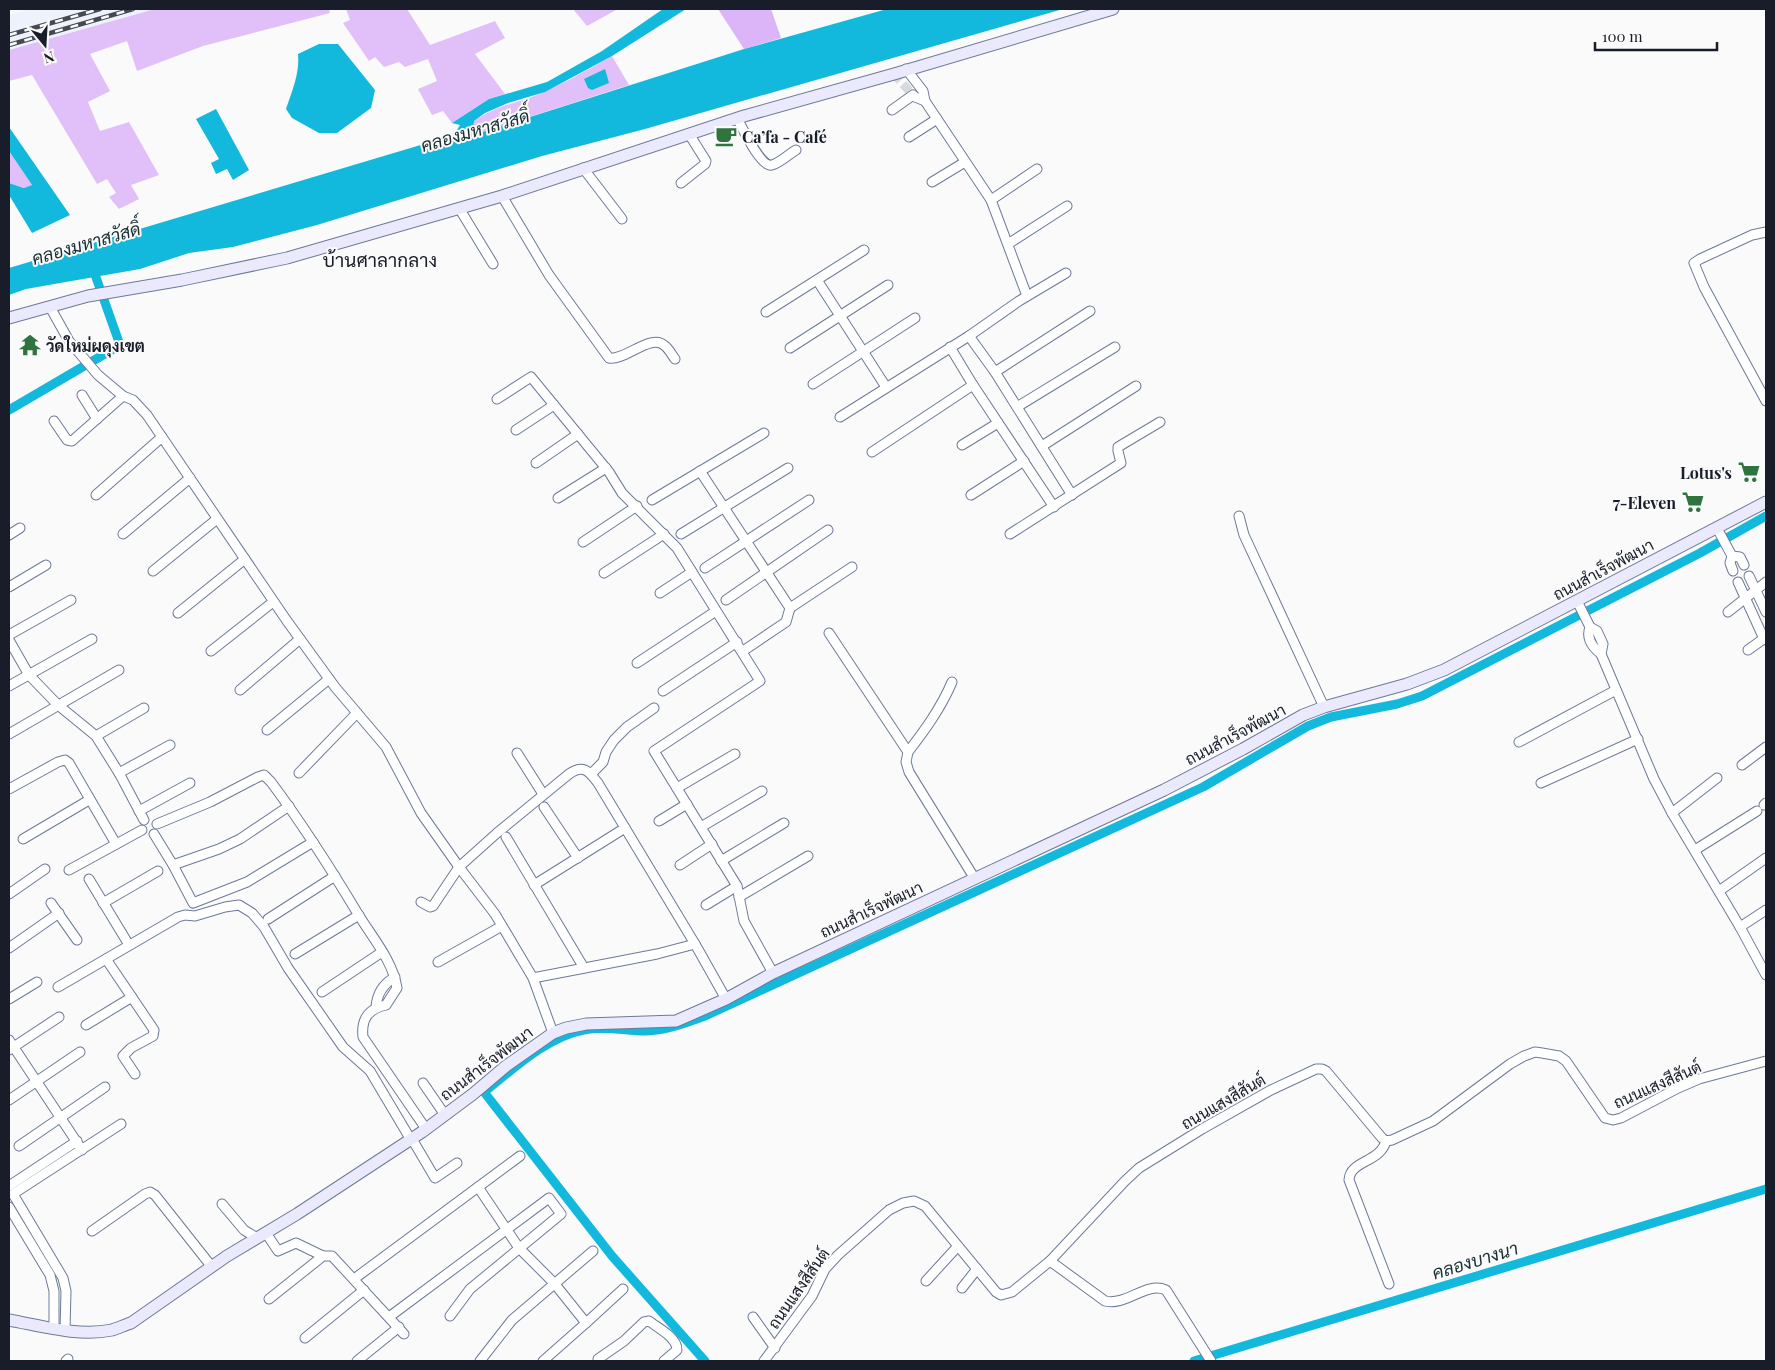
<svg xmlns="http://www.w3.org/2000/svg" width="1775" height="1370" font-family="'Playfair Display',Sarabun,serif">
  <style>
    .built { fill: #eef2fb }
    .green { fill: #e1c0f9 }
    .forest { fill: #dcb4f8 }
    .water { fill: #12b9dc }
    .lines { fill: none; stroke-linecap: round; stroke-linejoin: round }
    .canal { stroke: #12b9dc; stroke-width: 9 }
    .street-tunnel { stroke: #d8d9db; stroke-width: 9; stroke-dasharray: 9 4.5; stroke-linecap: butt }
    .street-casing { stroke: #6c7a98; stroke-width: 11 }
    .secondary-casing { stroke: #6c7a98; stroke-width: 13 }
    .street { stroke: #fff; stroke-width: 9 }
    .secondary { stroke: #ebeafd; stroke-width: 11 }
    .rail-casing { stroke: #454953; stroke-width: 4.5 }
    .rail { stroke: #fafafa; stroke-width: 2.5; stroke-dasharray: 8; stroke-linecap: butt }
    .labels { text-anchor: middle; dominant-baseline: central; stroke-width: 4; stroke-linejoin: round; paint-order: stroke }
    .poi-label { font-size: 16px; font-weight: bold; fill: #181d29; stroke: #fafafa; text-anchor: start }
    .street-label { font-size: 16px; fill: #181d29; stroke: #fafafa }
    .water-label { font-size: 18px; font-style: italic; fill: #183036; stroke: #fafafa }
    .quarter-label { font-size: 19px; fill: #181d29; stroke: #fafafa }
  </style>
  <rect width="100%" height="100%" fill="#fafafa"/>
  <path class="built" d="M30,9H155L9,50V15Z"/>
  <g class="green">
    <path d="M155,9H329L330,13L203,46L137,71L127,41L90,54L110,91L88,102L100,131L129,122L159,175L131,185L139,199L119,209L109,197L116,193L107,179L97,184L32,75L9,81V50Z"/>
    <path d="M346,9H407L430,45L495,21L505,38L475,54L505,94L489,99L452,123L443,111L432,115L418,89L437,81L428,59L405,67L399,62L384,67L375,57L369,61L343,23L350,20Z"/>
    <path d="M573,9H618L587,26Z"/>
    <path d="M612,56L629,85L473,135L474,121C498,104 521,103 546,91C569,81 590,68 612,56Z"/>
    <path d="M9,151L32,185L25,188L9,183Z"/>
  </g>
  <path class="forest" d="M718,9H771L781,38L744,49Z"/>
  <g class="water">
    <path d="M663,9H686L612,56L545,92L508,103L485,113L474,121L473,135L744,49L887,9H1063L645,129L542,156L317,225L233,247L189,253L140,269L26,289L9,295V268L454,135L460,125L452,123L489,99L547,82L602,51Z"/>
    <path d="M319,44H338L375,90L371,108L337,133H319L292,118L286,109C292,91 300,73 298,54Z"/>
    <path d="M605,69L609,83L592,90L588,88L584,79Z"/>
    <path d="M216,109L249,170L233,180L227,169L216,174L211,163L219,159L196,119Z"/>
    <path d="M9,127L70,215L32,233L9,195V183L24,188L32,185L9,151Z"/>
  </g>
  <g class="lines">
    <g class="canal">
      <path d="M9,410L120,345L92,266"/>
      <path d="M705,1361L612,1256L484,1092C512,1070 548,1036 584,1030C603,1026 622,1030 641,1031C663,1032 685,1023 705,1016L1203,787L1308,726L1331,717L1397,704L1422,696L1700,553L1766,516"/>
      <path d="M1194,1361L1766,1189"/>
    </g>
    <path class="street-tunnel" d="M894,74L913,95"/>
    <g class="street-casing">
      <g id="street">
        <path d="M906,69L923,91L925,101L991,200L1027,296"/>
        <path d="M892,110L913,95L915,97L925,101"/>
        <path d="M737,118C742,127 761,168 772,165C780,163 789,154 796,150"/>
        <path d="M909,137L937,119"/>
        <path d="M583,168L622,219"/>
        <path d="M932,182L965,162"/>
        <path d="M681,183L705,164L706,161L689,134"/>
        <path d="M502,196L549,275L609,358C625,361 652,332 665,346C669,349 672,355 675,359"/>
        <path d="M991,200L1037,169"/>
        <path d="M459,208L493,264"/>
        <path d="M1766,232L1752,235L1700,259L1694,263L1704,287L1766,401"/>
        <path d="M1008,244L1067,206"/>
        <path d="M817,280L886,387"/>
        <path d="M50,307L69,341L81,355L98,375L123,396L133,400L147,415L287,621L335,687L386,747L421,813L459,867L495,914L533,978L553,1033"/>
        <path d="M766,312L864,250"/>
        <path d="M969,336L995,372L1072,495"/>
        <path d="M950,347L973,385L1054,507"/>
        <path d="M790,348L888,285"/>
        <path d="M995,372L1090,311"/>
        <path d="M813,384L915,318"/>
        <path d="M82,395L97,419"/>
        <path d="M497,399L531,377L609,472L622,493L677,548L760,681L654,751L737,886L744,921L773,973"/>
        <path d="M1017,407L1115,347"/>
        <path d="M840,417L969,336L1019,301L1066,273"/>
        <path d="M54,421L67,440L72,441L123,396"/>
        <path d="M516,430L554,405"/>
        <path d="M962,445L998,423"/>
        <path d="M1042,446L1136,386"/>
        <path d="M872,452L973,385"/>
        <path d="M536,463L578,434"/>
        <path d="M700,471L790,608L786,622L743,651"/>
        <path d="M96,495L162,437"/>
        <path d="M971,495L1024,461"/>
        <path d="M558,498L606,468"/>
        <path d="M652,500L764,433"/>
        <path d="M1239,516L1244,535L1324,707"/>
        <path d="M1717,528L1732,556L1730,563L1733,571"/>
        <path d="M123,534L190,478"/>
        <path d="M681,534L788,468"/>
        <path d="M1010,534L1121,463L1118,451V447L1160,422"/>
        <path d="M9,535L20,528"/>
        <path d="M583,542L637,506"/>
        <path d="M1732,556L1740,557L1744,565"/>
        <path d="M705,568L809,500"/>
        <path d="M153,571L217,519"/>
        <path d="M604,573L664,534"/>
        <path d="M1749,576L1766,612"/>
        <path d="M1738,582L1764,639L1766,640"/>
        <path d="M9,587L46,565"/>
        <path d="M660,593L692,572"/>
        <path d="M726,600L828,530"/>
        <path d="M1577,601L1590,627L1597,631L1603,644L1601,654L1654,779L1672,813L1740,927L1766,975"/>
        <path d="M790,608L852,567"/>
        <path d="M1728,612L1766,582"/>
        <path d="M178,613L245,559"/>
        <path d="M1590,627C1586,638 1592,647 1601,654"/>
        <path d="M829,633L908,752L906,762L909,772L975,879"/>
        <path d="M9,635L71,600"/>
        <path d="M9,640L29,675L58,705L96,736L119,773L144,820"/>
        <path d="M1748,650L1766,637"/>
        <path d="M211,651L273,602"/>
        <path d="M637,663L716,611"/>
        <path d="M9,686L92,639"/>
        <path d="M240,690L300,639"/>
        <path d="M663,691L737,642"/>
        <path d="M267,730L329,679"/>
        <path d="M9,734L119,670"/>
        <path d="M96,736L144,708"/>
        <path d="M1519,742L1616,690"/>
        <path d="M908,752C925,730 941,708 952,682"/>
        <path d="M517,753L543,794"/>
        <path d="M1742,765L1766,747"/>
        <path d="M119,773L170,745"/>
        <path d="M299,773L357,713"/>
        <path d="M591,774L603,762L606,752L614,740L627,727L654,708"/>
        <path d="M1541,783L1638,739"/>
        <path d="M677,788L735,754"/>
        <path d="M9,789L58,762L65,760L69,763L116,844"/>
        <path d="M1764,805L1766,803"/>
        <path d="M544,807L578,858"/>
        <path d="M139,811L190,783"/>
        <path d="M1672,813L1717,778"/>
        <path d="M659,821L687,804"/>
        <path d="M157,824L210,802L258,777L264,775L271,782C303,825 331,869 358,914C372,937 393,961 397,988L386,1005C368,1009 361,1019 363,1037L426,1129"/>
        <path d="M701,827L762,791"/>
        <path d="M154,834L173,865L193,903L247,882L313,842"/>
        <path d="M506,837L584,968"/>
        <path d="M23,839L89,800"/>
        <path d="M1695,850L1757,811"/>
        <path d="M721,861L784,823"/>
        <path d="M173,865L219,849L240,839L289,806"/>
        <path d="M680,865L712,844"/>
        <path d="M69,870L142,830"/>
        <path d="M89,879L129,945"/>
        <path d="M534,885L625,828"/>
        <path d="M1719,891L1766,858"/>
        <path d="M9,894L45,869"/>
        <path d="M739,897L808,856"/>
        <path d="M421,902L430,907L433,906L459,867L497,833L569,774C583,764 589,771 598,783L695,944L726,999"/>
        <path d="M51,903L77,940"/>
        <path d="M103,903L158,871"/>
        <path d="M706,905L737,886"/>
        <path d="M268,919L335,876"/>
        <path d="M1740,927L1766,910"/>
        <path d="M9,948L59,913"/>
        <path d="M295,954L359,915"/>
        <path d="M106,959L154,1030L153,1036L131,1048L123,1056L135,1074"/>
        <path d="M438,962L502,926"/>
        <path d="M533,978L657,954L695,944"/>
        <path d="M58,987L178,917L185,915L195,916L225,907L239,905L252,913L264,927L288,968L343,1047L370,1071L411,1140"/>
        <path d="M322,992L382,952"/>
        <path d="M9,999L37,982"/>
        <path d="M376,1007C377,993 383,984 395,977"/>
        <path d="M86,1025L132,997"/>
        <path d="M9,1040L82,1150"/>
        <path d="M9,1050L59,1017"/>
        <path d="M423,1083L445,1115"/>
        <path d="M9,1100L80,1052"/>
        <path d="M412,1139L435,1178L457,1163"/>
        <path d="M1386,1141C1380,1163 1350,1160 1349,1180L1389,1284"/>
        <path d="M19,1146L105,1087"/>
        <path d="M9,1186L77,1141"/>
        <path d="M478,1187L519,1248L554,1283L586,1323L543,1361"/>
        <path d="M222,1204L244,1230L257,1238"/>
        <path d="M9,1207L50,1275L54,1291V1328"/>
        <path d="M92,1231L145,1194L150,1192L155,1195L212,1267"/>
        <path d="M266,1233L278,1251L296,1243L323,1256H332L404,1334"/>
        <path d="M1050,1261L1105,1301C1127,1306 1146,1281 1166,1290L1211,1361"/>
        <path d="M354,1279L520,1156"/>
        <path d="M926,1281L958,1246"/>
        <path d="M962,1288L977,1269"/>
        <path d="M269,1299L323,1256"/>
        <path d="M389,1317L549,1198L561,1214L470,1289L450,1316"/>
        <path d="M753,1317L775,1348"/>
        <path d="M586,1323L623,1289"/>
        <path d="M65,1330L66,1291L63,1278L13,1194L121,1124"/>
        <path d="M305,1338L364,1290"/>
        <path d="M598,1359L624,1341L644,1322L649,1321C658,1328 677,1337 677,1350L664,1361"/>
        <path d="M66,1361L68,1359"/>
        <path d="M357,1361L399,1327"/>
        <path d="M480,1361L512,1320L593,1251"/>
        <path d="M764,1361L812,1296L825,1269L838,1255L889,1210L903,1203L914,1201L925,1206L996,1292L1001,1295L1012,1292L1050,1261L1125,1181L1139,1168L1202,1129L1271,1090L1316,1069H1322L1326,1071L1382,1138L1386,1141L1392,1140L1433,1121L1510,1064L1524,1056L1535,1052L1542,1053L1559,1056L1566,1061L1605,1118L1613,1120L1621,1118L1678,1088L1699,1079L1766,1061"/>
      </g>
    </g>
    <g class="secondary-casing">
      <g id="secondary">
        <path d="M9,318L88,296L182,280L287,258L502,196L744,116L894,74L1113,9"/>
        <path d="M9,1320C42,1326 79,1337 112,1330C118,1328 125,1325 131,1323L227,1256L297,1214L422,1132L473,1094L506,1066L553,1033L566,1028L586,1024L676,1021L726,999L773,973L1164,790L1243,749L1303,715L1324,707L1407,684L1444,670L1766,502"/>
      </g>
    </g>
    <use href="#street" class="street"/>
    <use href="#secondary" class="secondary"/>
    <g class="rail-casing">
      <g id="rail">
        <path d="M9,35L100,9"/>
        <path d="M9,45L133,9"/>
      </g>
    </g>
    <use href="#rail" class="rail"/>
  </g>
  <defs>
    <g id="cafe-bare" transform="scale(1.725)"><path d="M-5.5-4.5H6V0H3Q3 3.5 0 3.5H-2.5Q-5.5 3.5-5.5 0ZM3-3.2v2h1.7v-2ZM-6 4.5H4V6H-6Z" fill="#2f733f" stroke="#fafafa" stroke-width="2.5" paint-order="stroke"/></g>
    <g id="temple-bare" transform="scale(1.725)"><path d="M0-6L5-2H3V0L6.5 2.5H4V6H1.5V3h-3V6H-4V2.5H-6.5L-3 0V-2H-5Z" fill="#2f733f" stroke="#fafafa" stroke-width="2.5" paint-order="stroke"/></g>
    <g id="supermarket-bare" transform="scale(1.725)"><path d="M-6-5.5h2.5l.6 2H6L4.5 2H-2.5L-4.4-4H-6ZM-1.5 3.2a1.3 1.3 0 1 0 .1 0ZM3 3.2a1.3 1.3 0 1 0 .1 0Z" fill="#2f733f" stroke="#fafafa" stroke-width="2.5" paint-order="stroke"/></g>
  </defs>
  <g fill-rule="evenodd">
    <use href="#cafe-bare" x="726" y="136"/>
    <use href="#temple-bare" x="30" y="345"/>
    <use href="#supermarket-bare" x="1749" y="472"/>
    <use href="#supermarket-bare" x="1693" y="502"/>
  </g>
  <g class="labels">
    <g class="poi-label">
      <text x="742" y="136">Ca’fa - Café</text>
      <text x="46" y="345">วัดใหม่ผดุงเขต</text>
      <text x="1732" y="472" text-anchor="end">Lotus's</text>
      <text x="1676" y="502" text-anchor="end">7-Eleven</text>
    </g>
    <g class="street-label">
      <text transform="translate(1603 569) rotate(-28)">ถนนสำเร็จพัฒนา</text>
      <text transform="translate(1235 734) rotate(-28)">ถนนสำเร็จพัฒนา</text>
      <text transform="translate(871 909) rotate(-25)">ถนนสำเร็จพัฒนา</text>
      <text transform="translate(486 1063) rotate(-37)">ถนนสำเร็จพัฒนา</text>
      <text transform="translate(1657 1084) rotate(-24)">ถนนแสงสีสันต์</text>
      <text transform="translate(1223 1101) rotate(-30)">ถนนแสงสีสันต์</text>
      <text transform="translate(798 1288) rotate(-55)">ถนนแสงสีสันต์</text>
    </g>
    <g class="water-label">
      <text transform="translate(475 130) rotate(-16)">คลองมหาสวัสดิ์</text>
      <text transform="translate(86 243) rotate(-16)">คลองมหาสวัสดิ์</text>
      <text transform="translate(1475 1260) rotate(-17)">คลองบางนา</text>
    </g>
    <g class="quarter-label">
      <text x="380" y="259">บ้านศาลากลาง</text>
    </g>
  </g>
  <rect width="1775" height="1370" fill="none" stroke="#181d29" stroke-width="20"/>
  <g transform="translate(45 45) rotate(162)" stroke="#fafafa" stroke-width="4" paint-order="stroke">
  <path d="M0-4L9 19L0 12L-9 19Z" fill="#181d29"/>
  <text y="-8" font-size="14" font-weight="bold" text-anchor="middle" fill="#181d29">N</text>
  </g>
  <path d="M1595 42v8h122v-8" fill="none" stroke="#181d29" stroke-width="2.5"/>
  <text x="1602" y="42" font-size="15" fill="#181d29" stroke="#fafafa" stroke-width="4" paint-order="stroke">100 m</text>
</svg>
